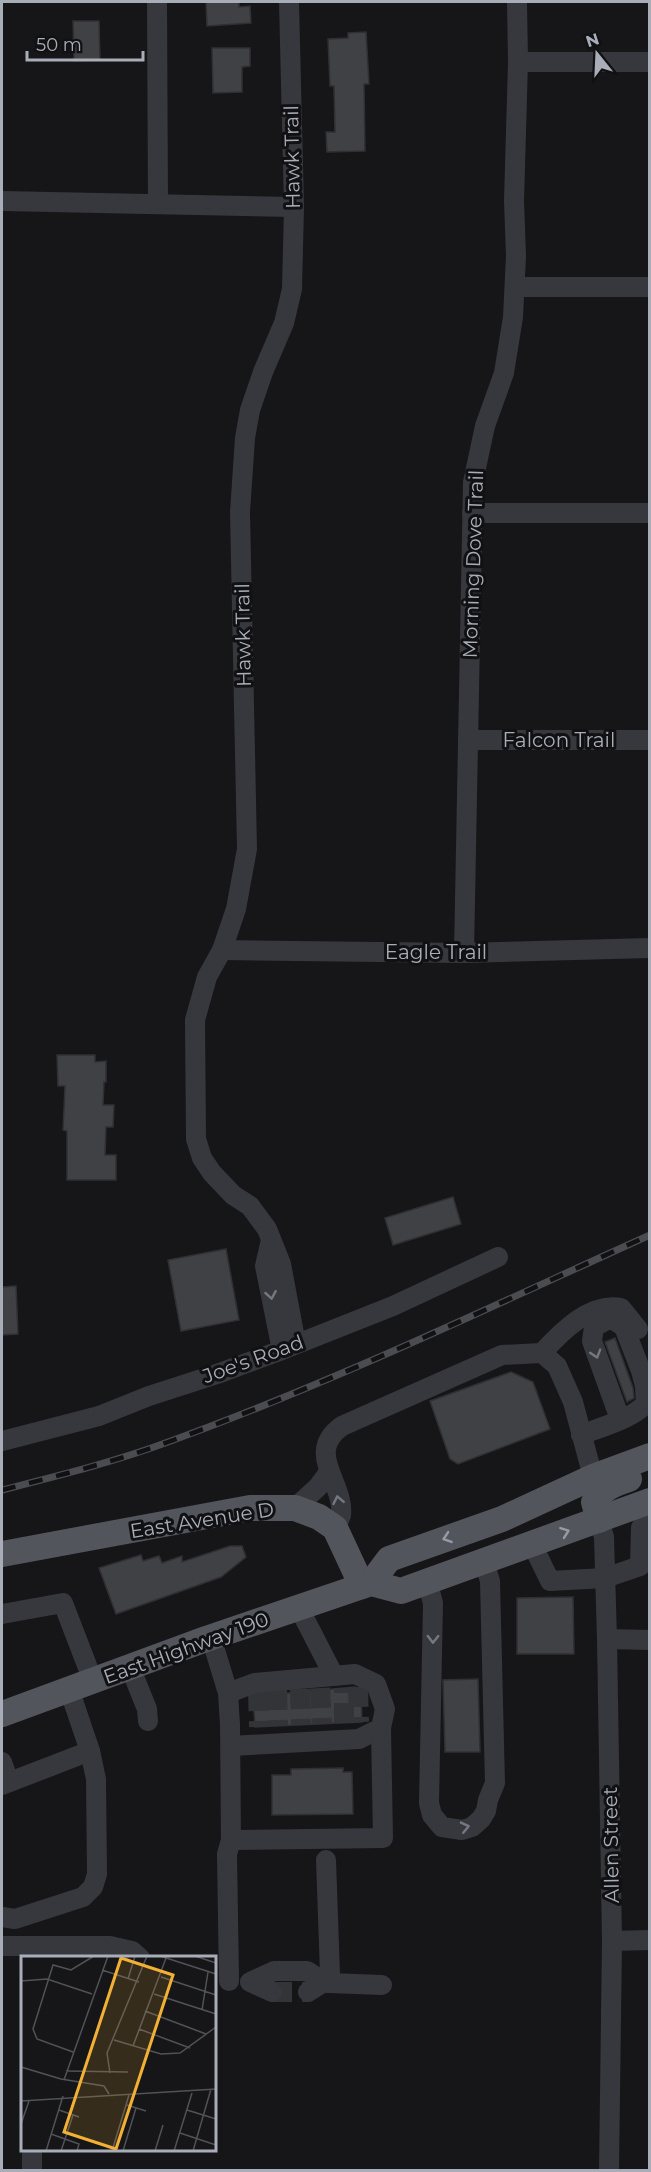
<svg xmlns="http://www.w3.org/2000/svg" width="651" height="2172" font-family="Montserrat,sans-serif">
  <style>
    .building { fill: #404145; stroke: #303034; stroke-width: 1.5 }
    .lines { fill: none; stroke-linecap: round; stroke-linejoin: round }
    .minor-tunnel { stroke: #333438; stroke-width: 20; stroke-dasharray: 20 10; stroke-linecap: butt }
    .minor { stroke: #37383d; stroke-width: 20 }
    .major { stroke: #53555c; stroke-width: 26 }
    .rail-casing { stroke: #4a4c52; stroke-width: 7 }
    .rail { stroke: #111113; stroke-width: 4.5; stroke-dasharray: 14; stroke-linecap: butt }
    .oneway { stroke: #757881 }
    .oneway2 { stroke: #979ba6 }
    .labels { text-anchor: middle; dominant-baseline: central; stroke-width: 6; stroke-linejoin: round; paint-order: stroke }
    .street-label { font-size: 20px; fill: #a8adb8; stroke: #111113 }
    .inset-road { fill: none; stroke: #505258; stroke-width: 1.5 }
    .view { fill: #f2b134; fill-opacity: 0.15; stroke: #f2b134; stroke-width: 3 }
    .inset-edge { fill: none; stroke: #a8adb8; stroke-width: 3 }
  </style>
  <rect width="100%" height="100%" fill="#161618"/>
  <g class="building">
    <path d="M206,2H239V7L250,6L251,23L207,26Z"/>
    <path d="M73,21H99L100,60L74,61Z"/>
    <path d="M366,32L369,84H364L365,151L327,152L326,132H335L334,86H330L328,39L348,38V33Z"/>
    <path d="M212,48H250V66L242,67V92L213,93Z"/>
    <path d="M57,1055H95V1062L106,1061V1082H104L103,1105H114L113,1127H106L105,1155H116V1180H67V1131L63,1130L65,1086H58Z"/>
    <path d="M453,1197L461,1224L393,1245L385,1218Z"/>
    <path d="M226,1249L239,1320L181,1331L168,1260Z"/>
    <path d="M16,1286L18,1334L2,1335V1287Z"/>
    <path d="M615,1338L633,1388L634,1398L627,1402L605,1342Z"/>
    <path d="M511,1372L533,1382L550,1429L458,1464L450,1459L430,1401Z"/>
    <path d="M230,1546H242L246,1557L221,1577L116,1614L99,1568L141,1555L143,1561L159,1556L162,1563L182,1556V1562Z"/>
    <path d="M573,1597L574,1654H517V1598Z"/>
    <path d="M478,1679L480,1752H445L443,1680Z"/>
    <path d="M355,1687L361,1690L362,1722L255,1727L253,1696Z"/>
    <path d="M343,1768V1772H352L353,1814L272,1815V1775H291V1769Z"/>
  </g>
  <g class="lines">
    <g class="minor-tunnel">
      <path d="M358,1687L359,1722"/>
      <path d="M320,1688L322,1724"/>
      <path d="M300,1689L301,1725"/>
      <path d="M277,1690L278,1726"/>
      <path d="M258,1691L259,1727"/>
      <path d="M344,1723V1688"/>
      <path d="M272,1992H308"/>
    </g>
    <g class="minor">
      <path d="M157,2L158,204"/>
      <path d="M289,2L294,207L292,289L284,323L263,372L250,410L245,438L240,512L247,849L236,909L222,950L207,977L195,1020L196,1139L202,1158L212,1173L233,1195L250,1206L267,1229L281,1264L296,1344"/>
      <path d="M518,62H650"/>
      <path d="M2,201L294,207"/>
      <path d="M515,287H650"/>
      <path d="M472,513H650"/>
      <path d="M468,740H650"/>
      <path d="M222,950L464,953L650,948"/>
      <path d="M464,953L473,482L485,426L504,373L513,317L516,256L514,201L518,62L517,2"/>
      <path d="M271,1240L265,1266L282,1350"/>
      <path d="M542,1353C561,1332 590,1302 621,1308L638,1329"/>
      <path d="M620,1419L592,1341L594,1327L609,1319L615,1321L624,1327L641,1371L645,1386L646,1404"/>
      <path d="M581,1435C603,1426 635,1419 650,1399"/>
      <path d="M2,1441L99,1416L149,1396L217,1374L282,1350L393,1306L498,1257"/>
      <path d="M295,1508L318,1487L329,1472"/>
      <path d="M599,1520L604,1537L607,1639L612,1941L609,2170"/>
      <path d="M335,1528C337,1524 340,1519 341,1515C345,1483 304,1453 342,1426L502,1355L542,1353L557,1366L573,1402L593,1477"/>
      <path d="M532,1544L550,1581L605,1578L640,1566L641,1528L650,1525"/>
      <path d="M427,1581L433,1603L429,1803L432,1815L442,1827L462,1830L472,1827L481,1819L486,1811L488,1800L495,1783L490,1581L484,1561"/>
      <path d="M299,1608L334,1676"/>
      <path d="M2,1614L63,1603L93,1681"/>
      <path d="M211,1637L228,1693L230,1725L231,1840L227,1854L229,1981"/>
      <path d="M607,1639L650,1640"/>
      <path d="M130,1667L147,1709L148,1721"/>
      <path d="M228,1693L255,1683L355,1674L376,1684L385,1709L381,1728L359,1739L231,1746"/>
      <path d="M2,1762L9,1782"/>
      <path d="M2,1785L90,1751L69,1689"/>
      <path d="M231,1840L383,1838L381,1728"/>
      <path d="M2,1917L15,1919L83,1897L93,1887L97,1874L96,1779L90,1751"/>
      <path d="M612,1941L650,1940"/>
      <path d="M2,1946H110L132,1951L140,1958"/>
      <path d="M324,1982L329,1983L330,1974L326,1860"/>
      <path d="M329,1983L382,1985"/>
      <path d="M272,1992L250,1982L274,1971H307L324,1982L308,1992"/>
      <path d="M32,2170V2150"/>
    </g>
    <g class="major">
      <path d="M599,1520L594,1502C603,1488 614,1484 629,1479"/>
      <path d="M2,1554L250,1508H295L319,1517L335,1528L362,1586"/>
      <path d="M371,1583L389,1559L502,1519L593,1477L650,1456"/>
      <path d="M2,1714L206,1639L371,1583L401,1591L650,1501"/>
    </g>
    <g class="rail-casing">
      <path id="rail" d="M2,1490C57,1476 114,1462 168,1442C332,1383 490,1307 650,1235"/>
    </g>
    <use href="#rail" class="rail"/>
  </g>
  <defs><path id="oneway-chevron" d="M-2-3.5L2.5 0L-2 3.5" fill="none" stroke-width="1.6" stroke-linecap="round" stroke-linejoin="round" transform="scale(1.5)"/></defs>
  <g class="oneway">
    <use href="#oneway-chevron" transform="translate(271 1295) rotate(80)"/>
    <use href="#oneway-chevron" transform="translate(596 1354) rotate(73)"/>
    <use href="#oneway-chevron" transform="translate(338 1500) rotate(-101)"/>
    <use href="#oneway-chevron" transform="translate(433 1639) rotate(91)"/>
    <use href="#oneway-chevron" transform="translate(465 1827) rotate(-13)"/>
  </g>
  <g class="oneway2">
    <use href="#oneway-chevron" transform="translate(565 1532) rotate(-20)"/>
    <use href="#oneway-chevron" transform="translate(447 1538) rotate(161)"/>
  </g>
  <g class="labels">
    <g class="street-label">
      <text transform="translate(292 157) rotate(-91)">Hawk Trail</text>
      <text transform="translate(473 564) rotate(-88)">Morning Dove Trail</text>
      <text transform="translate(243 635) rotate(-91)">Hawk Trail</text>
      <text x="559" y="740">Falcon Trail</text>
      <text x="436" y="952">Eagle Trail</text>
      <text transform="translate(253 1359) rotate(-20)">Joe's Road</text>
      <text transform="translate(202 1520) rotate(-9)">East Avenue D</text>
      <text transform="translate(186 1648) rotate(-20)">East Highway 190</text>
      <text transform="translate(611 1845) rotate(-91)">Allen Street</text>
    </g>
  </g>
  <g transform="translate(21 1956)">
    <rect width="195" height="195" fill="#161618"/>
    <path class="inset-road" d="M139,0L195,18M174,0L195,7M81,14L118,26M140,21L195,39M107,23L114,0M0,25L26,23L71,38M133,38L195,58M181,54L187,16M124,55L185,78M118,73L169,92M93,84L140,98L159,97L195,71M112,90L145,2M52,96L16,83L12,73L32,9L50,14L73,0M0,111L40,123L83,130L88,138M45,115L107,116M89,117L86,97L126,0M43,124L87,0M0,145L195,133M106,149L125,155M38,154L58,161M166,154L195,163M0,168L8,145M159,177L195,189M30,178L58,188L56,195M25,195L42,140M40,195L52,159M91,195L108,139M102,195L115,152M134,195L142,169M153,195L171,137M172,195L190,133"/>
    <path class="view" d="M100,2L152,19L95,193L43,176Z"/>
    <rect width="195" height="195" class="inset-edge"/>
  </g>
  <rect width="651" height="2172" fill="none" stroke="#a8adb8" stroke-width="6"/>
  <g transform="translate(597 54) rotate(342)" stroke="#111113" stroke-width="4.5" paint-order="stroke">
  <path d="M0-4.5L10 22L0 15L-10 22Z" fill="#a8adb8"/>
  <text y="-9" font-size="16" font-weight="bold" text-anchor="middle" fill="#a8adb8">N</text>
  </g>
  <path d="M27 51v9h116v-9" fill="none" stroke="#a8adb8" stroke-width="3"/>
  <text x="36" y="51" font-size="18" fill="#a8adb8" stroke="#111113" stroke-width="4.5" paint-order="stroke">50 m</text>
</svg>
